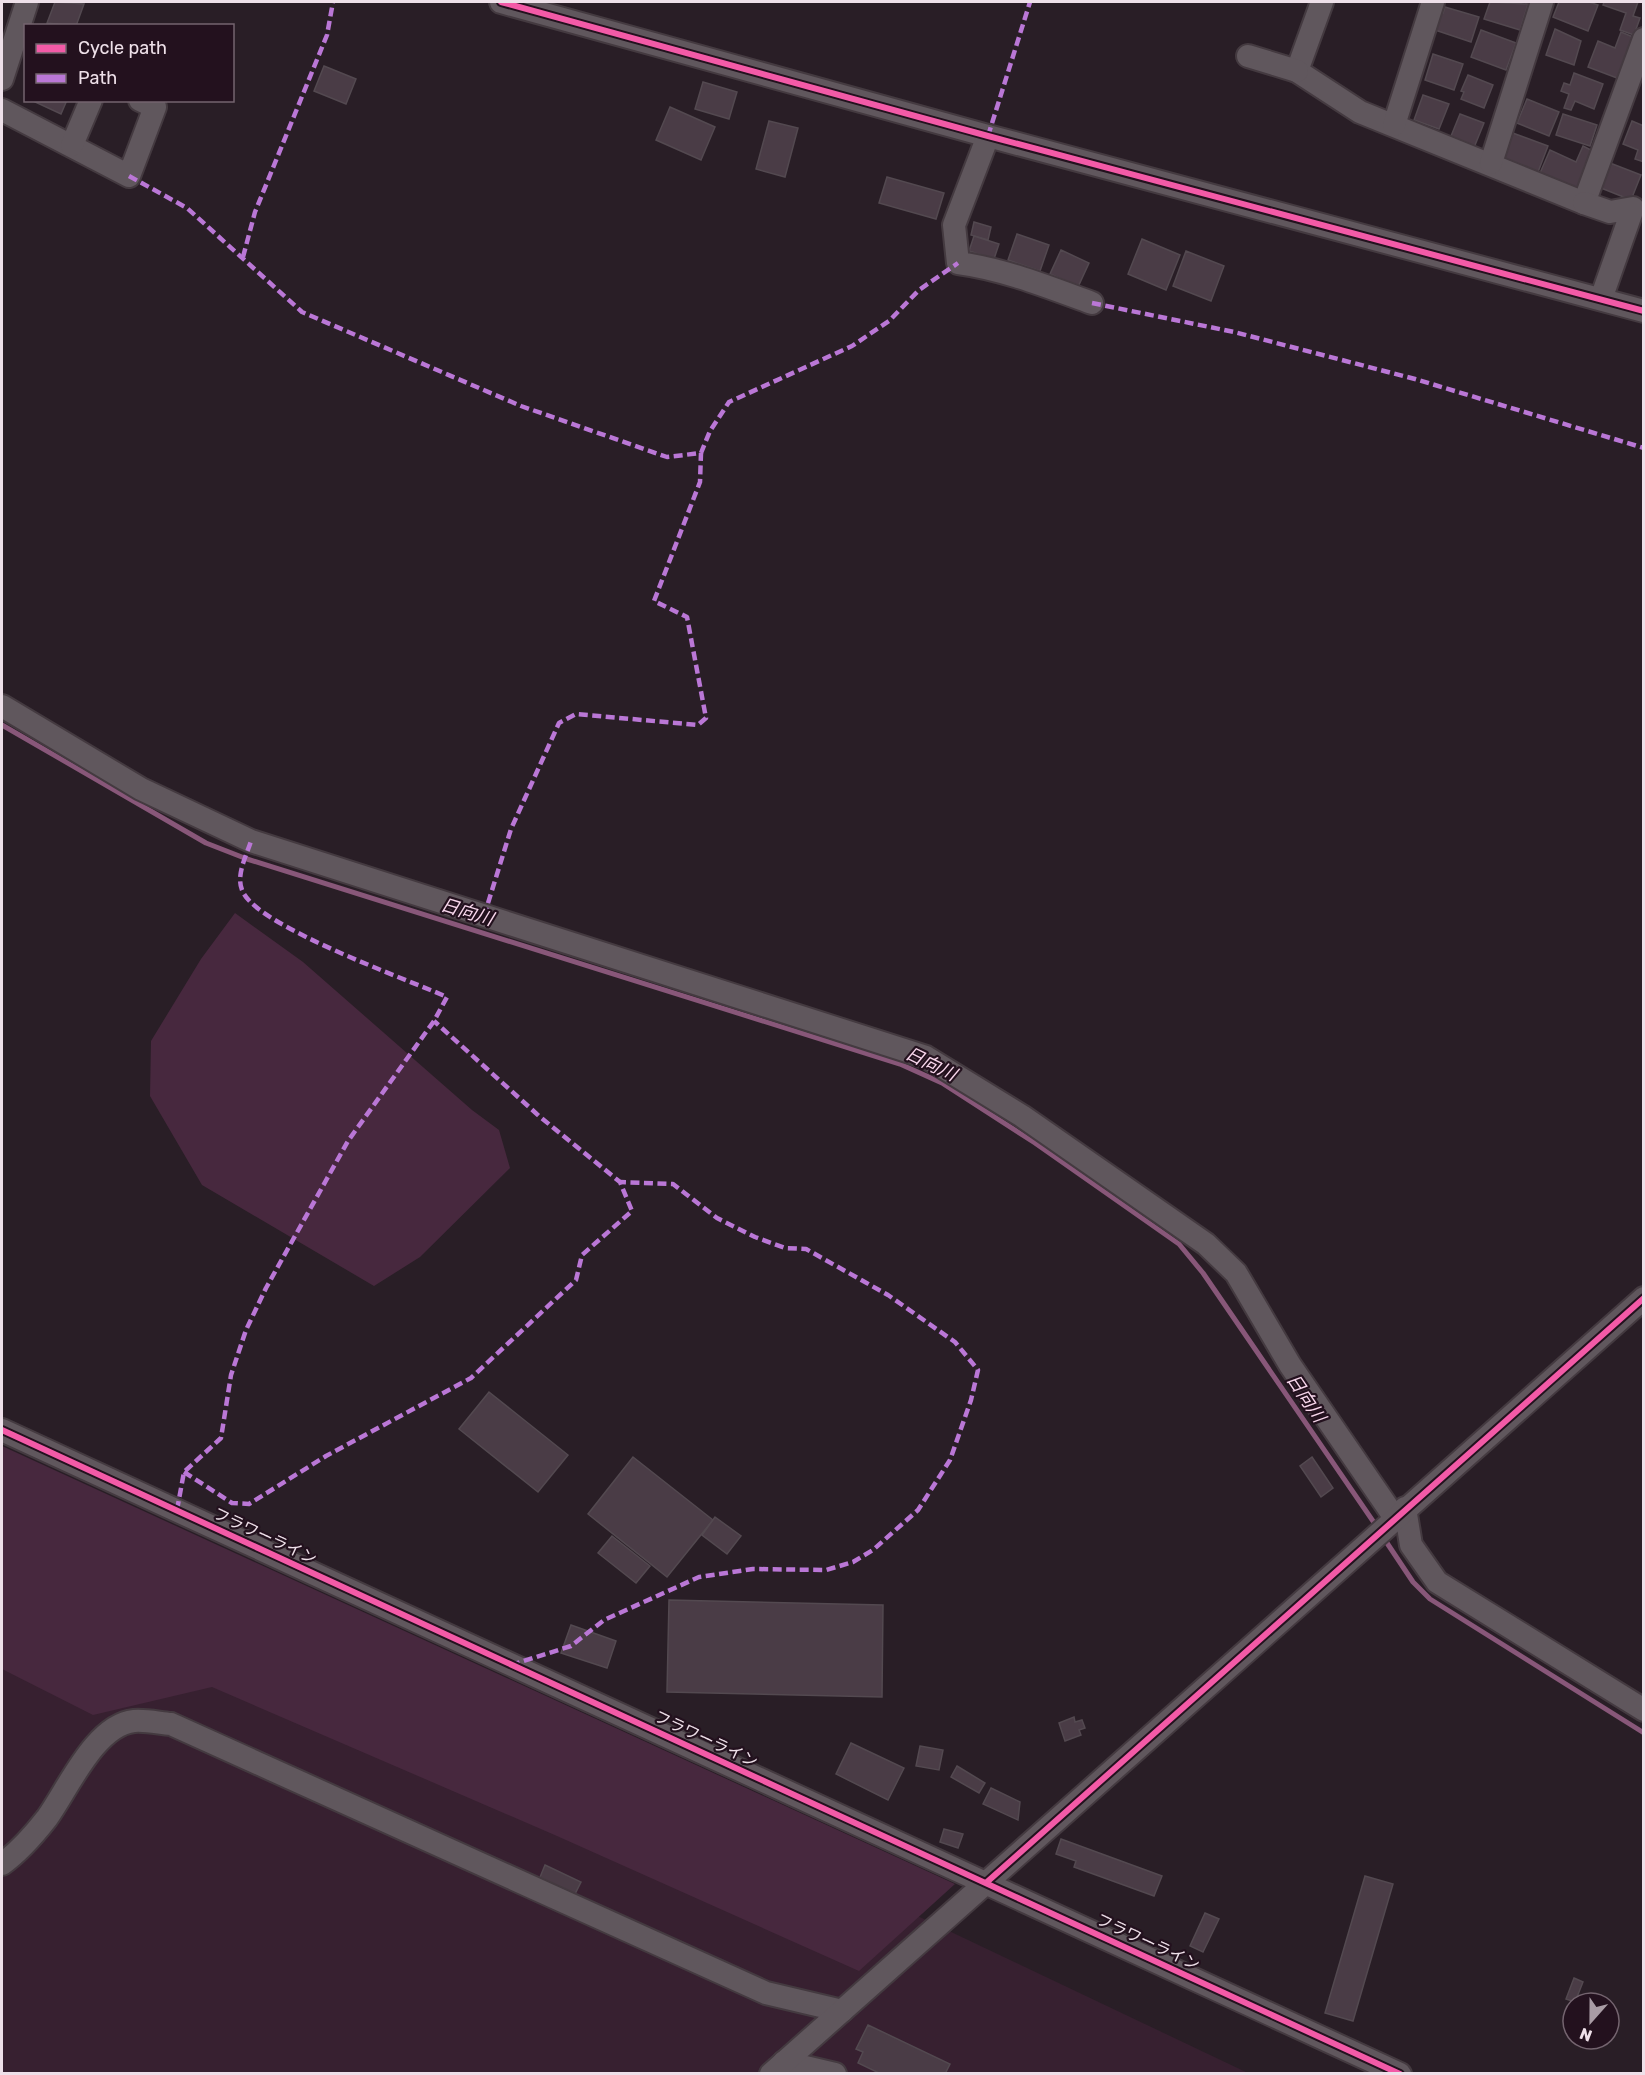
<svg xmlns="http://www.w3.org/2000/svg" width="1645" height="2075" font-family="Rubik,'Noto Sans JP',sans-serif">
  <style>
    .built { fill: #372030 }
    .green { fill: #47283e }
    .lines { fill: none; stroke-linecap: round; stroke-linejoin: round }
    .stream { stroke: #885779; stroke-width: 5 }
    .building { fill: #4a3c46; stroke: #534950; stroke-width: 1.5 }
    .minor-casing { stroke: #443a40; stroke-width: 26 }
    .minor { stroke: #60575d; stroke-width: 22 }
    .quiet { stroke: #ba77d6; stroke-width: 4.5; stroke-dasharray: 9 4.5; stroke-linecap: butt }
    .cycleway-casing { stroke: #23111e; stroke-width: 10 }
    .cycleway { stroke: #f35aa7; stroke-width: 6 }
    .labels { text-anchor: middle; dominant-baseline: central; stroke-width: 4.5; stroke-linejoin: round; paint-order: stroke }
    .street-label { font-size: 16px; fill: #eee0e9; stroke: #23111e }
    .water-label { font-size: 18px; font-style: italic; fill: #f9d8ed; stroke: #23111e }
  </style>
  <rect width="100%" height="100%" fill="#291e26"/>
  <path class="built" d="M2,1481L1248,2073H2Z"/>
  <g class="green">
    <path d="M235,913L303,962L472,1110L499,1130L510,1168L420,1257L374,1286L202,1185L150,1096L151,1041L201,959Z"/>
    <path d="M2,1446L955,1884L859,1971L557,1836L212,1687L93,1715L2,1669Z"/>
  </g>
  <g class="lines">
    <g class="stream">
      <path d="M2,725L206,843L247,859L900,1064L942,1083L1035,1143L1179,1244L1203,1273L1377,1527"/>
      <path d="M1383,1537L1413,1582L1430,1599L1644,1733"/>
    </g>
  </g>
  <g class="building">
    <path d="M55,2L84,4L76,26L47,23Z"/>
    <path d="M1490,2L1528,4L1520,30L1484,19Z"/>
    <path d="M1559,2H1589L1598,5L1588,31L1553,17Z"/>
    <path d="M1604,2H1638L1633,16L1640,18L1634,35L1620,30L1626,13L1603,5Z"/>
    <path d="M1445,7L1479,17L1471,42L1432,29L1438,11L1443,13Z"/>
    <path d="M1555,29L1581,41L1574,65L1546,55Z"/>
    <path d="M1481,30L1516,43L1506,70L1471,57Z"/>
    <path d="M1621,32L1633,37L1617,78L1588,67L1598,41L1615,48Z"/>
    <path d="M1433,54L1463,64L1454,90L1425,80Z"/>
    <path d="M324,66L356,79L346,104L314,91Z"/>
    <path d="M1574,73L1603,84L1594,109L1575,101L1571,110L1564,108L1569,94L1561,91L1564,83L1570,85Z"/>
    <path d="M1468,75L1493,85L1484,108L1461,99L1464,92L1461,91Z"/>
    <path d="M703,82L737,92L729,119L695,109Z"/>
    <path d="M1423,95L1449,104L1439,129L1414,120Z"/>
    <path d="M1527,99L1559,112L1549,136L1517,123Z"/>
    <path d="M31,100H67L61,114Z"/>
    <path d="M670,107L715,127L701,160L656,140Z"/>
    <path d="M1460,114L1484,123L1473,150L1449,141Z"/>
    <path d="M1563,114L1597,125L1590,146L1556,135Z"/>
    <path d="M769,121L798,128L785,177L756,169Z"/>
    <path d="M1632,121L1644,126V162L1635,159L1638,150L1623,144Z"/>
    <path d="M1510,132L1548,146L1538,172L1500,158Z"/>
    <path d="M1583,146L1595,152L1579,189L1540,173L1550,150L1576,162Z"/>
    <path d="M1610,163L1641,175L1631,200L1601,188Z"/>
    <path d="M887,177L944,193L936,219L879,203Z"/>
    <path d="M974,222L991,227L988,240L971,235Z"/>
    <path d="M1017,234L1049,245L1040,271L1008,260Z"/>
    <path d="M974,236L999,244L994,259L969,251Z"/>
    <path d="M1142,239L1180,255L1166,290L1128,274Z"/>
    <path d="M1061,250L1089,263L1078,287L1050,274Z"/>
    <path d="M1186,251L1224,266L1211,301L1173,286Z"/>
    <path d="M489,1392L568,1455L538,1492L459,1429Z"/>
    <path d="M633,1457L713,1520L667,1577L588,1514Z"/>
    <path d="M1312,1457L1333,1488L1321,1497L1300,1466Z"/>
    <path d="M715,1517L741,1536L727,1554L702,1535Z"/>
    <path d="M612,1536L650,1566L636,1583L598,1553Z"/>
    <path d="M669,1600L883,1605L882,1697L667,1692Z"/>
    <path d="M571,1625L616,1641L607,1668L561,1653Z"/>
    <path d="M1074,1717L1075,1722L1082,1720L1085,1728L1079,1730L1081,1735L1065,1741L1059,1723Z"/>
    <path d="M851,1743L904,1768L888,1800L836,1774Z"/>
    <path d="M920,1746L943,1750L939,1770L916,1766Z"/>
    <path d="M957,1766L985,1783L979,1793L951,1777Z"/>
    <path d="M991,1788L1020,1802L1018,1820L983,1804Z"/>
    <path d="M944,1829L963,1834L958,1848L940,1842Z"/>
    <path d="M1061,1839L1162,1876L1154,1896L1074,1867L1076,1861L1056,1854Z"/>
    <path d="M545,1865L581,1882L573,1898L538,1882Z"/>
    <path d="M1365,1876L1393,1884L1353,2021L1325,2013Z"/>
    <path d="M1205,1913L1219,1919L1203,1952L1190,1946Z"/>
    <path d="M1574,1978L1583,1982L1575,2002L1566,1999Z"/>
    <path d="M868,2025L950,2064L945,2074H881L858,2063L863,2052L856,2049Z"/>
  </g>
  <g class="lines">
    <g class="minor-casing">
      <g id="minor">
        <path d="M501,2L988,136L1644,311"/>
        <path d="M1322,2L1297,71L1360,112L1584,203L1644,39"/>
        <path d="M1248,56L1297,71"/>
        <path d="M2,79L27,2"/>
        <path d="M2,110L129,176L155,107L140,100"/>
        <path d="M1394,125L1433,2"/>
        <path d="M988,136L954,225L958,263C1004,269 1048,287 1092,303"/>
        <path d="M72,145L91,100"/>
        <path d="M1491,163L1542,2"/>
        <path d="M1584,203L1610,212L1633,208L1601,299"/>
        <path d="M2,706L141,789L251,841L926,1057L1022,1116L1206,1244L1236,1273L1290,1365L1395,1518"/>
        <path d="M2,1430L1400,2074"/>
        <path d="M1405,1508L1411,1545L1437,1582L1644,1710"/>
        <path d="M2,1864C20,1851 33,1836 47,1818C68,1789 95,1725 134,1721C146,1720 159,1723 171,1724L766,1993L842,2011"/>
        <path d="M784,2062L835,2074"/>
        <path d="M771,2074L1644,1298"/>
      </g>
    </g>
    <use href="#minor" class="minor"/>
    <g class="quiet">
      <path d="M988,136L1030,2"/>
      <path d="M129,176L187,208L302,312L521,406L667,457L701,453L710,431L729,402L852,346L889,321L919,290L958,263"/>
      <path d="M243,257L255,212L327,35L333,2"/>
      <path d="M1092,303L1234,332L1415,379L1644,448"/>
      <path d="M484,916L511,829L559,723L576,714L698,725L706,718L687,617L654,601L700,482L701,453"/>
      <path d="M184,1472L232,1503L249,1504L326,1456L471,1378L576,1280L582,1255L632,1211L620,1182L539,1116L434,1021"/>
      <path d="M177,1510L184,1472L221,1438L231,1375L246,1330L266,1288L348,1141L434,1021L447,997C404,978 265,929 244,894C234,878 246,857 251,841"/>
      <path d="M511,1665L571,1646L604,1620L699,1577L753,1569L826,1570L853,1562L873,1550L918,1510L950,1460L971,1400L978,1370L955,1342L888,1295L806,1249L785,1248L755,1237L717,1218L673,1184L620,1182"/>
    </g>
    <g class="cycleway-casing">
      <g id="cycleway">
        <path d="M501,2L988,136L1644,311"/>
        <path d="M2,1430L1400,2074"/>
        <path d="M987,1882L1644,1298"/>
      </g>
    </g>
    <use href="#cycleway" class="cycleway"/>
  </g>
  <g class="labels">
    <g class="street-label">
      <text transform="translate(265 1536) rotate(25)">フラワーライン</text>
      <text transform="translate(706 1739) rotate(25)">フラワーライン</text>
      <text transform="translate(1148 1942) rotate(25)">フラワーライン</text>
    </g>
    <g class="water-label">
      <text transform="translate(467 912) rotate(17)">日向川</text>
      <text transform="translate(931 1064) rotate(26)">日向川</text>
      <text transform="translate(1306 1398) rotate(56)">日向川</text>
    </g>
  </g>
  <rect width="1645" height="2075" fill="none" stroke="#eee0e9" stroke-width="6"/>
  <rect x="24" y="24" width="210" height="78" fill="#23111e" stroke="#74646f" stroke-width="1.5"/>
  <rect x="36" y="44" width="30" height="9" fill="#f35aa7" stroke="#74646f" stroke-width="1.5"/>
  <text x="78" y="54" font-size="18" fill="#eee0e9">Cycle path</text>
  <rect x="36" y="74" width="30" height="9" fill="#ba77d6" stroke="#74646f" stroke-width="1.5"/>
  <text x="78" y="84" font-size="18" fill="#eee0e9">Path</text>
  <g transform="translate(1591 2021) rotate(201)"><circle r="28" fill="#23111e" stroke="#74646f" stroke-width="1.5"/>
  <path d="M0-4.5L10 22L0 15L-10 22Z" fill="#a99ca5"/>
  <text y="-9" font-size="16" font-weight="bold" text-anchor="middle" fill="#eee0e9">N</text>
  </g>
</svg>
